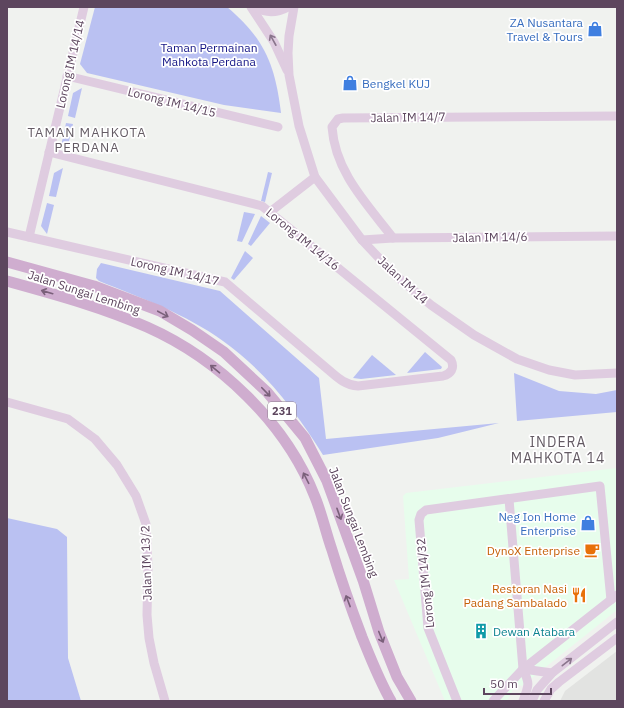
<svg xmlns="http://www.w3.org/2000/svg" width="624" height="708" font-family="'IBM Plex Sans',sans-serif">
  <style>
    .commercial { fill: #e7fdec }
    .education { fill: #e2e3e1 }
    .green { fill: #bac1f2 }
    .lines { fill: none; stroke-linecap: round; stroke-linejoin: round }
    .minor { stroke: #dfcce0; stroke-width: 9 }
    .major { stroke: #cfadcf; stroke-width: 11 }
    .oneway { stroke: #8a758c }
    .oneway2 { stroke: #7a607a }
    .labels { text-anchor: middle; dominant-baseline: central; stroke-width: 3.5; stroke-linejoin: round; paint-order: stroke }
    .shield { fill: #fff; stroke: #8e7e8e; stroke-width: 1 }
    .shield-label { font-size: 11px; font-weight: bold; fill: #5d465e }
    .shop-label { font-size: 12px; fill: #366cbe; stroke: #fff; text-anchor: end }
    .park-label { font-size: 12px; fill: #111284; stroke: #fff }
    .street-label { font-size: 12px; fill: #5d465e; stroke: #fff }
    .food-label { font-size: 12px; fill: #c56008; stroke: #fff; text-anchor: end }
    .culture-label { font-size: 12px; fill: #0d838f; stroke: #fff; text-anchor: start }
    .neighbourhood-label { font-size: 13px; letter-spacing: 1px; fill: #645b64; stroke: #fff }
    .quarter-label { font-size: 14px; letter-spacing: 1px; fill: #645b64; stroke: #fff }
  </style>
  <rect width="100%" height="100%" fill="#f0f2ef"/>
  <path class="commercial" d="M617,468V610L522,686L516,684L507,701H445L394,580L409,579L403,496L406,493Z"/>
  <path class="education" d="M617,651V701H560L565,691Z"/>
  <g class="green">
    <path d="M95,7H227C265,39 275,65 281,113L224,105L87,73L80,64Z"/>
    <path d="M82,88L75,118L68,116L73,93Z"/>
    <path d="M66,123L73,124L66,154L61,146Z"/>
    <path d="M63,168L56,197L49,196L54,173Z"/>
    <path d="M268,172L272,173L265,202L261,201Z"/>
    <path d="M47,203L54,205L47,234L41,226Z"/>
    <path d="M244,212L255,214L242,242L237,241Z"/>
    <path d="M261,216L270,223L251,246L248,244Z"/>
    <path d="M245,251L253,258L234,280L231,278Z"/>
    <path d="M101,263L220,291L319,378L326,439L499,423L438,438L323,455C296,411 265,371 223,341C186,314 141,298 99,281L96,278L97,269Z"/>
    <path d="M425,352L442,367L441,369L407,373Z"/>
    <path d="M372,355L396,375L361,379L353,378Z"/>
    <path d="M514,373L559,391L596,394L617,390V412L517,421Z"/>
    <path d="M7,518L57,529L67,537L68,658L81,701H7Z"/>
  </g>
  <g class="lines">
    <g class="minor">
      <path d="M251,7L274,42L287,70"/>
      <path d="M254,7C265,13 277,13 288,7"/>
      <path d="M294,7L289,36L288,53L289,75L299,126L315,177L362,240L394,274L431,305L474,335L517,359L549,370L575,375L617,373"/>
      <path d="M67,76L278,127"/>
      <path d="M270,212L315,177"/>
      <path d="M7,232L225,282L331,372C339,379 346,385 358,386L443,376C451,374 455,368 451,360L262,206L49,152"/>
      <path d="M29,237L84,7"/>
      <path d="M393,238C367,204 335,172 332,127L338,119L343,118L617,116"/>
      <path d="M362,240L393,238L617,236"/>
      <path d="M7,402L68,419L95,439L117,465L136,496L146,524L148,567L147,615L149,638L154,663L165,701"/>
      <path d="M509,499L523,669C530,684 529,685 523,701"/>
      <path d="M523,669L552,673"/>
      <path d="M457,701L428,628L419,520L421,514L426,510L600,486L611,600"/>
      <path d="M493,701L523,669L617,595"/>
      <path d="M532,701L537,690L552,673L617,622"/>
      <path d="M544,701L551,689L559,682L617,638"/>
    </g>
    <g class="major">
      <path d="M7,262L94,286L160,311L192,330L224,352L267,392L305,438L327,481L363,580L379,632L397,677L411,701"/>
      <path d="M7,281C54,294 102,307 147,327C219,359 286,423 315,497C322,514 326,533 332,550C341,580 351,608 362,637C371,659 379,680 391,701"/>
    </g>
  </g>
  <defs><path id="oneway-shaft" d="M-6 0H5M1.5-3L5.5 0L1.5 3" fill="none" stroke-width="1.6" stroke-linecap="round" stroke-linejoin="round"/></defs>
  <g class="oneway">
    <use href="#oneway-shaft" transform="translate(273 40) rotate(-119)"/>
    <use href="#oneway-shaft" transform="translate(567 662) rotate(-38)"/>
  </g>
  <g class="oneway2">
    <use href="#oneway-shaft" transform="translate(47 292) rotate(-164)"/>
    <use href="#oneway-shaft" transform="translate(163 314) rotate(28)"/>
    <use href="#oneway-shaft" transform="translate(215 369) rotate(-140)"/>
    <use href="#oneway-shaft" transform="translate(266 392) rotate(46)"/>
    <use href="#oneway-shaft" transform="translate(306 478) rotate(-117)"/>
    <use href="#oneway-shaft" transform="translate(339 514) rotate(70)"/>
    <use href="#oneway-shaft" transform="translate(348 601) rotate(-111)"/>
    <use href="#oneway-shaft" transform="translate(381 637) rotate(68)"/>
  </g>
  <defs>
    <g id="shop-bare" transform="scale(1.2)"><path d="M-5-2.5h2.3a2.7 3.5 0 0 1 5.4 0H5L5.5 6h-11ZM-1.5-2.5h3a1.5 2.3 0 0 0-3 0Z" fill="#3f7fe0" stroke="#fff" stroke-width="2.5" paint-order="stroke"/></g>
    <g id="cafe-bare" transform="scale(1.2)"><path d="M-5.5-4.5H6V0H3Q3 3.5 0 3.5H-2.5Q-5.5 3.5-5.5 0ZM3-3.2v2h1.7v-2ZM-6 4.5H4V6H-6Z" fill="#e8710a" stroke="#fff" stroke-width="2.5" paint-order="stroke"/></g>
    <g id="restaurant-bare" transform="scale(1.2)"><path d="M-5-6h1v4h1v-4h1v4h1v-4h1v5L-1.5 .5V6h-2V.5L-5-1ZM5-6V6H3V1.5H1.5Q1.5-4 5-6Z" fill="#e8710a" stroke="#fff" stroke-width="2.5" paint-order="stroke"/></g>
    <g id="building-bare" transform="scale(1.2)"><path d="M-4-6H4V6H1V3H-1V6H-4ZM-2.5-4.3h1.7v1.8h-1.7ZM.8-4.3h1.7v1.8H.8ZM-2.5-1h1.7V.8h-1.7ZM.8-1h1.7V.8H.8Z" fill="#0f9aa8" stroke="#fff" stroke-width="2.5" paint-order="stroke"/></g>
  </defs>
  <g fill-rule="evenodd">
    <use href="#shop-bare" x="595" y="29"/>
    <use href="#shop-bare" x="350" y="83"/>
    <use href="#shop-bare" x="588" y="523"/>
    <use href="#cafe-bare" x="592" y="550"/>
    <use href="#restaurant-bare" x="579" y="595"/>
    <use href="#building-bare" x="481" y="631"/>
  </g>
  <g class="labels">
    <rect class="shield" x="268" y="402" width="28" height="18" rx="3"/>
    <g class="shield-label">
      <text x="282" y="411">231</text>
    </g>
    <g class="shop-label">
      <text x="583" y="22">ZA Nusantara<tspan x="583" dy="14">Travel &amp; Tours</tspan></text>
      <text x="362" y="83" text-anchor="start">Bengkel KUJ</text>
      <text x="576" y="516">Neg Ion Home<tspan x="576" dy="14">Enterprise</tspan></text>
    </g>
    <g class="park-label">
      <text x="209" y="47">Taman Permainan<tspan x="209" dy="14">Mahkota Perdana</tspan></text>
    </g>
    <g class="street-label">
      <text transform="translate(70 64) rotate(-77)">Lorong IM 14/14</text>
      <text transform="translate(172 102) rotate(14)">Lorong IM 14/15</text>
      <text transform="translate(408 117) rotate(-1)">Jalan IM 14/7</text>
      <text transform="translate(490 237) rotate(-1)">Jalan IM 14/6</text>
      <text transform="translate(303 239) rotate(39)">Lorong IM 14/16</text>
      <text transform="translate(175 271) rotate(13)">Lorong IM 14/17</text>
      <text transform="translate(403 280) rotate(43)">Jalan IM 14</text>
      <text transform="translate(84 292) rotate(18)">Jalan Sungai Lembing</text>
      <text transform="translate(354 522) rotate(69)">Jalan Sungai Lembing</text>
      <text transform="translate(146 563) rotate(-92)">Jalan IM 13/2</text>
      <text transform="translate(425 583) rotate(-96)">Lorong IM 14/32</text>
    </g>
    <g class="food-label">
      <text x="580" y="550">DynoX Enterprise</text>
      <text x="567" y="588">Restoran Nasi<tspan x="567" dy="14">Padang Sambalado</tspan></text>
    </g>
    <g class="culture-label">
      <text x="493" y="631">Dewan Atabara</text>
    </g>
    <g class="neighbourhood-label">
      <text x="87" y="132">TAMAN MAHKOTA<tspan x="87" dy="15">PERDANA</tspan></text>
    </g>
    <g class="quarter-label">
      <text x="558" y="442">INDERA<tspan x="558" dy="16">MAHKOTA 14</tspan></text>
    </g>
  </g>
  <rect width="624" height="708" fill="none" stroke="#5d465e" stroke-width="16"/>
  <path d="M484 688v6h67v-6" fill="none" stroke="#5d465e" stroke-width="2"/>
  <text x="490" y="688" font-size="12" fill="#5d465e" stroke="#ffffff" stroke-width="3" paint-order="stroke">50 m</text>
</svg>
